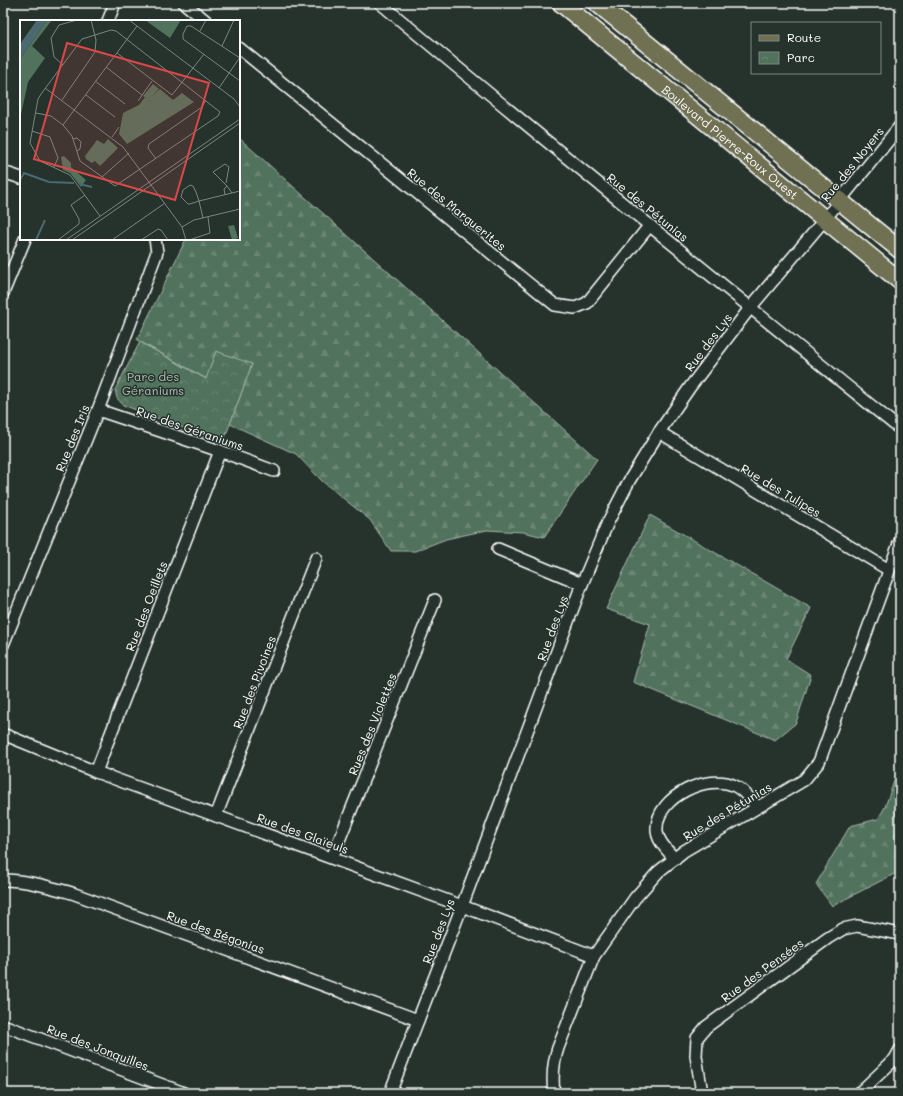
<svg xmlns="http://www.w3.org/2000/svg" width="903" height="1096" font-family="Mali,sans-serif">
  <style>
    .forest { fill: url(#forest-firs); stroke: #a8b8ae }
    .park { fill: url(#park-crowns); stroke: #a8b8ae }
    .lines { fill: none; stroke-linecap: round; stroke-linejoin: round }
    .minor-casing { stroke: #fff; stroke-width: 14 }
    .primary-casing { stroke: #fff; stroke-width: 20 }
    .minor { stroke: #26332d; stroke-width: 11 }
    .primary { stroke: #706f52; stroke-width: 17 }
    .labels { text-anchor: middle; dominant-baseline: central; stroke-width: 3; stroke-linejoin: round; paint-order: stroke }
    .street-label { font-size: 12px; fill: #fff; stroke: #26332d }
    .park-label { font-size: 12px; fill: #b1c0b6; stroke: #26332d }
    .inset-river { fill: none; stroke: #4a6971; stroke-width: 2 }
    .inset-road { fill: none; stroke: #7d8581; stroke-width: 1 }
    .view { fill: #dc4848; fill-opacity: 0.15; stroke: #dc4848; stroke-width: 2 }
    .inset-edge { fill: none; stroke: #fff; stroke-width: 2 }
  </style>
  <defs>
    <pattern id="forest-firs" width="22" height="20" patternUnits="userSpaceOnUse"><rect width="22" height="20" fill="#51725c"/><path d="M5 1l3.5 6h-7zM16 11l3.5 6h-7z" fill="#6b8774"/></pattern>
    <pattern id="park-crowns" width="20" height="18" patternUnits="userSpaceOnUse"><rect width="20" height="18" fill="#51725c"/><path d="M2 6a3 3 0 1 1 6 0M12 15a3 3 0 1 1 6 0" fill="none" stroke="#6b8774"/></pattern>
  </defs>
  <rect width="100%" height="100%" fill="#26332d"/>
  <filter id="ink" filterUnits="userSpaceOnUse"><feTurbulence type="fractalNoise" baseFrequency=".025" numOctaves="2"/><feDisplacementMap in="SourceGraphic" scale="8" xChannelSelector="R" yChannelSelector="G"/><feConvolveMatrix kernelMatrix="1 2 1 2 8 2 1 2 1" color-interpolation-filters="sRGB"/></filter>
  <g filter="url(#ink)">
    <g class="forest">
      <path d="M239,138L597,459L544,537L523,532L487,530L446,539L415,551H391L370,520L322,481L296,454L230,424L252,364L207,379L137,340L186,239H239Z"/>
      <path d="M650,515L811,608L786,659L811,675L796,723L775,740L633,682L650,624L606,609Z"/>
      <path d="M900,764V871L832,906L816,884L850,826L878,819L885,807Z"/>
    </g>
    <path class="park" d="M140,342L206,379L216,351L252,364L223,443L123,405L117,398L115,390Z"/>
    <g class="lines">
      <g class="minor-casing">
        <g id="minor">
          <path d="M184,3L206,21"/>
          <path d="M380,3C552,147 726,288 900,429"/>
          <path d="M108,21L115,3"/>
          <path d="M239,48L555,305L575,308L587,303L650,225"/>
          <path d="M3,172L21,178"/>
          <path d="M3,293L25,239"/>
          <path d="M98,410L220,451L274,471"/>
          <path d="M659,432L889,570"/>
          <path d="M498,549L582,584"/>
          <path d="M3,645L98,410L157,252L155,239"/>
          <path d="M3,734L96,772L462,906L594,956"/>
          <path d="M96,772L220,451"/>
          <path d="M216,816L316,558"/>
          <path d="M332,858L435,600"/>
          <path d="M675,859C667,850 656,840 657,828C657,796 709,773 735,786C745,791 750,799 757,807"/>
          <path d="M3,880C26,880 50,887 72,893L418,1020"/>
          <path d="M3,1025L184,1093"/>
          <path d="M390,1093L462,906L582,584L608,522L629,481L659,432L690,387L750,308L825,219L900,126"/>
          <path d="M554,1093C552,1077 553,1063 558,1048L594,956L635,898L658,872L684,851L804,780L819,762L900,541"/>
          <path d="M702,1093L696,1056L697,1038L706,1027L828,938L843,929L857,926L900,934"/>
          <path d="M859,1093L895,1059L900,1050"/>
        </g>
      </g>
      <g class="primary-casing">
        <g id="primary">
          <path id="s1" d="M561,3L900,281"/>
          <path d="M597,3L900,250"/>
        </g>
      </g>
      <use href="#minor" class="minor"/>
      <use href="#primary" class="primary"/>
    </g>
  </g>
  <g class="labels">
    <g class="street-label">
      <text stroke="none"><textPath href="#s1" startOffset="219">Boulevard Pierre-Roux Ouest</textPath></text>
      <text transform="translate(852 164) rotate(-51)">Rue des Noyers</text>
      <text transform="translate(648 207) rotate(39)">Rue des Pétunias</text>
      <text transform="translate(457 209) rotate(39)">Rue des Marguerites</text>
      <text transform="translate(708 342) rotate(-53)">Rue des Lys</text>
      <text transform="translate(190 428) rotate(19)">Rue des Géraniums</text>
      <text transform="translate(72 438) rotate(-68)">Rue des Iris</text>
      <text transform="translate(781 490) rotate(31)">Rue des Tulipes</text>
      <text transform="translate(146 606) rotate(-69)">Rue des Oeillets</text>
      <text transform="translate(552 628) rotate(-70)">Rue des Lys</text>
      <text transform="translate(254 682) rotate(-69)">Rue des Pivoines</text>
      <text transform="translate(372 724) rotate(-68)">Rues des Violettes</text>
      <text transform="translate(727 811) rotate(-31)">Rue des Pétunias</text>
      <text transform="translate(303 833) rotate(20)">Rue des Glaïeuls</text>
      <text transform="translate(438 931) rotate(-69)">Rue des Lys</text>
      <text transform="translate(216 932) rotate(20)">Rue des Bégonias</text>
      <text transform="translate(762 970) rotate(-36)">Rue des Pensées</text>
      <text transform="translate(98 1047) rotate(21)">Rue des Jonquilles</text>
    </g>
    <g class="park-label">
      <text x="153" y="376">Parc des<tspan x="153" dy="14">Géraniums</tspan></text>
    </g>
  </g>
  <g transform="translate(20 20)">
    <rect width="220" height="220" fill="#26332d"/>
    <path d="M214,205L218,218L212,220L208,206Z" fill="#51725c"/>
    <path d="M27,0H32L12,26L25,38L8,62L0,99V39ZM125,0H161L150,18ZM140,69L153,80L162,73L174,82L107,124L99,114L103,93L119,85L125,77L132,82V76ZM88,119L98,128L80,146L75,141L72,143L66,139L65,136L77,120L84,124ZM44,136L51,143V147L66,160L61,167L50,153L43,150L41,137Z" fill="#51725c"/>
    <path d="M133,64L139,69L132,76L135,78L132,82L123,76Z" fill="#51725c"/>
    <path d="M17,0H27L0,39V24Z" fill="#4a6971"/>
    <path class="inset-river" d="M0,160L4,153L29,162L54,163M59,164L72,167M16,220L25,200"/>
    <path class="inset-road" d="M109,0L214,79L220,87M180,11L186,0M202,26L214,0M97,33L152,75L184,34M220,38L171,6H167L163,14V19L220,61M43,45L34,37L31,18L39,5L57,0M86,47L122,75M75,61L105,84M25,68L103,127L162,207L166,220M199,68L220,37M66,75L95,97M42,80L75,32L76,20L71,0M118,81L132,61M16,93L31,96L43,105L52,116L60,141L95,166L198,96L200,92L96,11L91,10L62,19L21,74L18,79L10,123L20,141L50,155L80,196M43,105L117,6M12,111L30,117L38,138L34,147M92,117L99,107M53,119L57,118L61,122L60,129L57,131M136,139L128,128L129,124L182,87L186,80M82,157L109,133M206,163L209,147L205,144L193,152L207,166M205,175L204,169L207,166L212,173M183,198L179,181L176,172L173,166L170,165L163,170L161,177L168,184H170L179,181L220,171M162,207L174,200L220,189M38,220L59,204V199L51,185L65,175M46,220L220,99M52,220L220,103M92,220L145,183M121,220L138,209L141,210L148,220M169,220L190,213L188,197"/>
    <path class="view" d="M47,23L189,63L155,180L14,139Z"/>
    <rect width="220" height="220" class="inset-edge"/>
  </g>
  <rect width="903" height="1096" fill="none" stroke="#26332d" stroke-width="16"/>
  <rect x="8" y="8" width="887" height="1080" fill="none" stroke="#fff" stroke-width="1.5" filter="url(#ink)"/>
  <rect x="751" y="22" width="130" height="52" fill="#26332d" stroke="#7d8581"/>
  <rect x="759" y="35" width="20" height="6" fill="#706f52" stroke="#7d8581"/>
  <text x="787" y="42" font-size="12" fill="#ffffff">Route</text>
  <rect x="759" y="52" width="20" height="12" fill="url(#park-crowns)" stroke="#7d8581"/>
  <text x="787" y="62" font-size="12" fill="#ffffff">Parc</text>
</svg>
